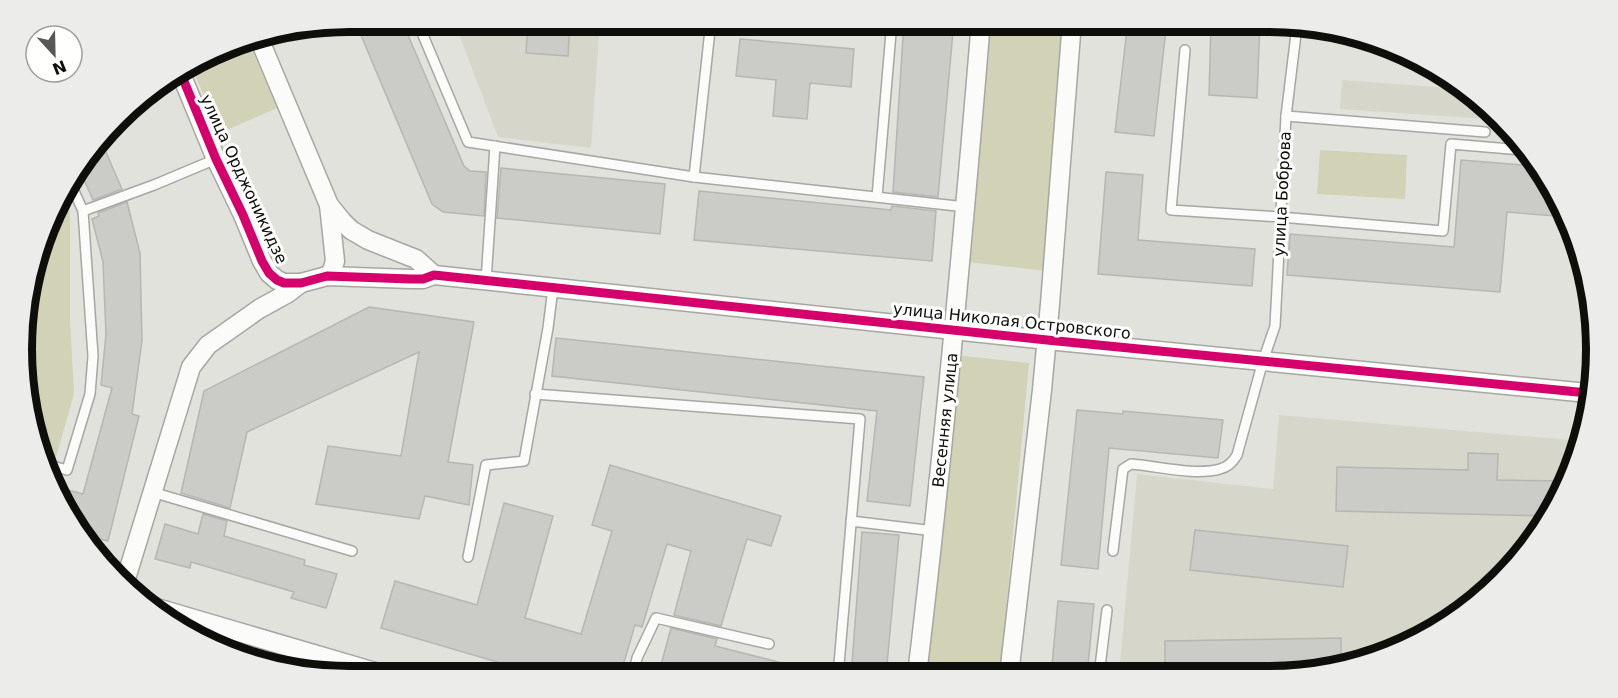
<svg xmlns="http://www.w3.org/2000/svg" width="1618" height="698" font-family="'DejaVu Sans',sans-serif">
  <style>
    .built { fill: #d6d6cb }
    .green { fill: #d2d2b6 }
    .building { fill: #cbcbc7; stroke: #b6b6b2; stroke-width: 1.5 }
    .lines { fill: none; stroke-linecap: round; stroke-linejoin: round }
    .service-casing { stroke: #a6a6a2; stroke-width: 12 }
    .minor-casing { stroke: #a6a6a2; stroke-width: 21 }
    .service { stroke: #fbfbfa; stroke-width: 9 }
    .minor { stroke: #fbfbfa; stroke-width: 18 }
    .cycleway-casing { stroke: #fffffe; stroke-width: 13 }
    .cycleway { stroke: #d6006c; stroke-width: 9 }
    .labels { text-anchor: middle; dominant-baseline: central; stroke-width: 6; stroke-linejoin: round; paint-order: stroke }
    .street-label { font-size: 16px; fill: #0e0e0b; stroke: #fffffe }
    .rim { fill: none; stroke: #0e0e0b; stroke-width: 8 }
  </style>
  <rect width="100%" height="100%" fill="#e2e2dd"/>
  <g class="built">
    <path d="M454,21H600L591,148L498,137Z"/>
    <path d="M1342,80L1463,89L1486,103L1489,107L1488,119L1340,109Z"/>
    <path d="M1279,415L1581,441L1579,455L1542,532L1485,596L1414,643L1312,674L1119,675L1137,474L1273,489Z"/>
  </g>
  <g class="green">
    <path d="M988,21H1066L1045,271L968,262Z"/>
    <path d="M247,38L277,108L220,133L192,68L243,39Z"/>
    <path d="M1320,150L1407,155L1405,199L1317,194Z"/>
    <path d="M62,193L70,212V319L74,394L56,457L45,454L24,392L27,285Z"/>
    <path d="M946,354L1029,363L1000,675H918Z"/>
  </g>
  <g class="building">
    <path d="M355,21H402L464,166L470,171L486,172L484,216L443,212L432,204Z"/>
    <path d="M528,21H570L568,56L526,53Z"/>
    <path d="M904,21H954L938,197L893,192Z"/>
    <path d="M1128,21H1167L1154,136L1115,132Z"/>
    <path d="M1211,21H1260L1257,98L1209,95Z"/>
    <path d="M740,39L854,49L851,87L810,83L807,119L773,116L776,80L736,76Z"/>
    <path d="M101,141L122,189L93,200L79,168Z"/>
    <path d="M1461,160L1534,166L1563,204L1567,217L1507,212L1500,292L1287,275L1290,234L1454,247Z"/>
    <path d="M501,168L665,184L660,234L497,218Z"/>
    <path d="M1106,172L1143,175L1138,240L1255,249L1252,286L1098,274Z"/>
    <path d="M699,191L891,210L892,206L936,211L932,261L694,240Z"/>
    <path d="M127,202L140,253L142,340L132,414L139,416L108,541L83,535L65,513L56,487L83,494L112,388L101,385L106,334L103,262L92,219L99,216L98,213Z"/>
    <path d="M369,307L474,322L448,462L473,465L469,505L425,496L419,519L316,504L328,446L401,456L419,352L247,432L230,508L181,493L204,391Z"/>
    <path d="M556,338L924,377L910,506L867,501L877,411L552,376Z"/>
    <path d="M1077,410L1123,414V411L1223,420L1218,458L1109,448L1098,569L1061,565Z"/>
    <path d="M1468,453L1498,454L1497,480L1566,481L1549,516L1336,511L1337,467L1468,470Z"/>
    <path d="M610,465L781,516L771,546L747,539L721,626L674,615L691,551L667,544L642,627L635,625L620,676H545L381,628L395,581L477,605L504,503L553,516L525,618L581,634L612,531L592,525Z"/>
    <path d="M203,514L227,521L224,536L305,560L304,565L337,574L326,608L291,598L294,592L191,562L190,568L155,559L165,524L198,534Z"/>
    <path d="M1195,530L1348,546L1343,587L1190,570Z"/>
    <path d="M862,532L899,535L886,675L851,676Z"/>
    <path d="M1058,601L1094,604L1087,675H1051Z"/>
    <path d="M671,628L717,639L715,646L810,670V676H658Z"/>
    <path d="M1341,638V665L1312,674L1165,675V641Z"/>
  </g>
  <g class="lines">
    <g class="service-casing">
      <g id="service">
        <path d="M417,21L468,142L694,177L966,207"/>
        <path d="M1185,50L1171,210L1280,217L1443,231L1451,144L1522,150"/>
        <path d="M1286,116L1485,132"/>
        <path d="M694,177L711,21"/>
        <path d="M877,197L892,21"/>
        <path d="M83,211L154,185L216,159"/>
        <path d="M486,281L495,146"/>
        <path d="M535,394L860,419L838,676"/>
        <path d="M49,465L67,470L90,394L93,356L83,211L69,180"/>
        <path d="M152,492L352,551"/>
        <path d="M851,521L934,531"/>
        <path d="M1113,551L1123,469L1131,464C1157,466 1195,476 1220,469C1228,467 1233,462 1237,455L1263,361L1275,326L1286,116L1297,26"/>
        <path d="M468,557L486,465L524,461L548,328L553,288"/>
        <path d="M1099,675L1107,610"/>
        <path d="M633,676L637,658L656,618L769,644"/>
      </g>
    </g>
    <g class="minor-casing">
      <g id="minor">
        <path d="M258,36L329,205L342,221L351,230L368,240L416,259L434,275"/>
        <path d="M181,74L216,159L243,215L262,261L269,273L277,280L284,283H301L327,276L411,279H423L434,275L1047,340L1588,393"/>
        <path d="M327,276L332,271L335,261L329,205"/>
        <path d="M124,585L191,367L208,345L259,309L288,293L301,283"/>
        <path d="M150,606L392,677"/>
        <path d="M917,675C943,458 963,240 981,21"/>
        <path d="M1009,675L1042,390L1050,304L1072,21"/>
      </g>
    </g>
    <use href="#service" class="service"/>
    <use href="#minor" class="minor"/>
    <g class="cycleway-casing">
      <path id="cycleway" d="M181,74L216,159L243,215L262,261L269,273L277,280L284,283H301L327,276L411,279H423L434,275L1047,340L1588,393"/>
    </g>
    <use href="#cycleway" class="cycleway"/>
  </g>
  <g class="labels">
    <g class="street-label">
      <text transform="translate(244 179) rotate(65)">улица Орджоникидзе</text>
      <text transform="translate(1282 194) rotate(-87)">улица Боброва</text>
      <text transform="translate(1012 321) rotate(6)">улица Николая Островского</text>
      <text transform="translate(945 420) rotate(-84)">Весенняя улица</text>
    </g>
  </g>
  <path d="M0 0H1618V698H0ZM349 32H1269A317 317 0 0 1 1586 349V349A317 317 0 0 1 1269 666H349A317 317 0 0 1 32 349V349A317 317 0 0 1 349 32Z" fill="#ececeb" fill-rule="evenodd"/>
  <path class="rim" d="M349 32H1269A317 317 0 0 1 1586 349V349A317 317 0 0 1 1269 666H349A317 317 0 0 1 32 349V349A317 317 0 0 1 349 32Z"/>
  <g transform="translate(54 54) rotate(158)"><circle r="28" fill="#fffffe" stroke="#9f9f9d" stroke-width="1.5"/>
  <path d="M0-4.5L10 22L0 15L-10 22Z" fill="#585854"/>
  <text y="-9" font-size="16" font-weight="bold" text-anchor="middle" fill="#0e0e0b">N</text>
  </g>
</svg>
